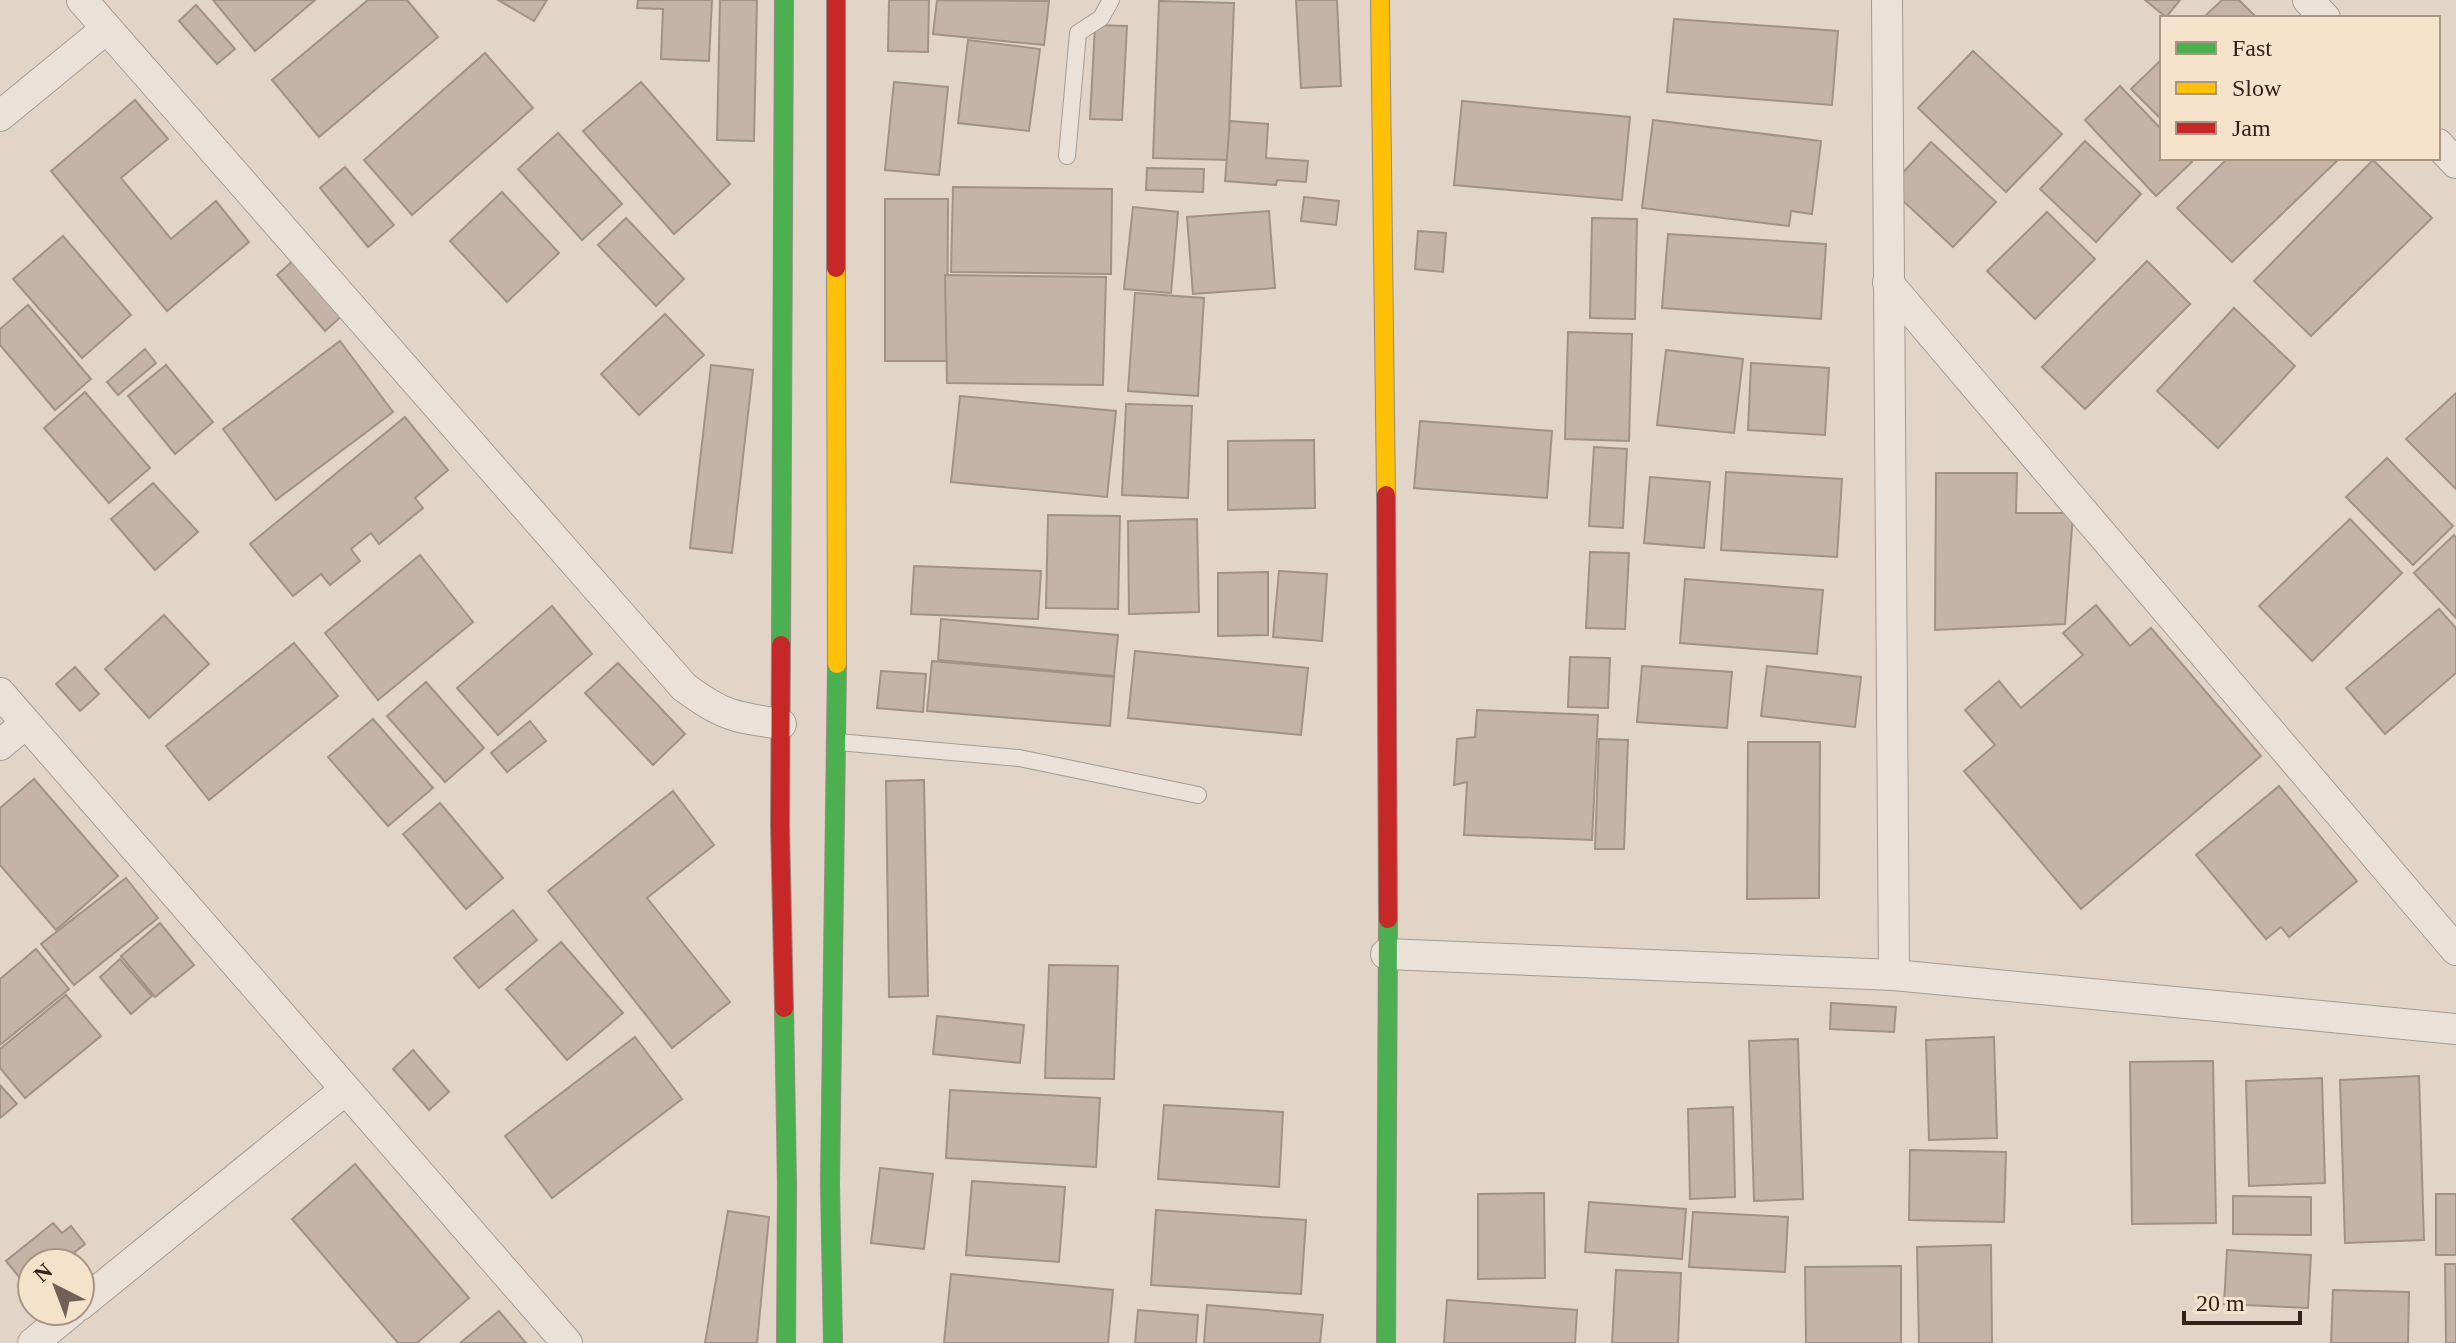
<svg xmlns="http://www.w3.org/2000/svg" width="2456" height="1343" font-family="Georgia,serif">
  <style>
    .building { fill: #c6b3a8; stroke: #a19187; stroke-width: 2 }
    .lines { fill: none; stroke-linecap: round; stroke-linejoin: round }
    .lane-casing { stroke: #a69b91; stroke-width: 18 }
    .street-casing { stroke: #a69b91; stroke-width: 32 }
    .fast-casing { stroke: #968a81; stroke-width: 20 }
    .slow-casing { stroke: #968a81; stroke-width: 20 }
    .jam-casing { stroke: #968a81; stroke-width: 20 }
    .lane { stroke: #eae2d9; stroke-width: 16 }
    .street { stroke: #eae2d9; stroke-width: 30 }
    .fast { stroke: #4caf50; stroke-width: 18 }
    .slow { stroke: #ffc107; stroke-width: 18 }
    .jam { stroke: #c62828; stroke-width: 18 }
  </style>
  <rect width="100%" height="100%" fill="#e2d5c7"/>
  <g class="building">
    <path d="M213,0H315L255,51Z"/>
    <path d="M368,0H407L438,37L319,137L272,80Z"/>
    <path d="M498,0H547L534,21Z"/>
    <path d="M638,0H712L709,61L661,59L663,9L637,8Z"/>
    <path d="M720,0H757L754,141L717,140Z"/>
    <path d="M889,0H929L928,52L888,51Z"/>
    <path d="M937,0L1049,1L1044,45L933,34Z"/>
    <path d="M1296,0H1337L1341,86L1301,88Z"/>
    <path d="M2145,0H2180L2166,17Z"/>
    <path d="M2222,0H2239L2257,18H2203Z"/>
    <path d="M1159,1L1234,3L1228,160L1153,158Z"/>
    <path d="M196,5L235,49L217,64L179,21Z"/>
    <path d="M1674,19L1838,31L1832,105L1667,92Z"/>
    <path d="M1095,25L1127,26L1122,120L1090,119Z"/>
    <path d="M968,40L1040,49L1029,131L958,123Z"/>
    <path d="M1973,51L2062,134L2006,192L1918,108Z"/>
    <path d="M485,53L533,108L412,215L364,160Z"/>
    <path d="M2162,59V120L2131,89Z"/>
    <path d="M641,82L730,184L674,234L583,131Z"/>
    <path d="M894,82L948,87L939,175L885,170Z"/>
    <path d="M2120,86L2162,130V158H2188L2192,162L2156,196L2085,120Z"/>
    <path d="M135,100L168,139L121,178L171,239L216,201L249,242L167,311L51,171Z"/>
    <path d="M1462,101L1630,117L1622,200L1454,185Z"/>
    <path d="M1653,120L1821,141L1812,214L1791,211L1789,226L1642,208Z"/>
    <path d="M1230,121L1268,124L1266,158L1308,161L1306,182L1277,180L1276,185L1225,181Z"/>
    <path d="M558,133L622,204L582,240L518,169Z"/>
    <path d="M2085,141L2141,194L2096,242L2040,189Z"/>
    <path d="M1931,142L1996,202L1953,247L1889,188Z"/>
    <path d="M2228,158H2340L2232,262L2177,208Z"/>
    <path d="M2373,160L2432,218L2311,336L2254,281Z"/>
    <path d="M345,167L394,225L368,247L320,188Z"/>
    <path d="M1147,168L1204,169L1203,192L1146,190Z"/>
    <path d="M953,187L1112,189L1111,274L951,272Z"/>
    <path d="M502,192L559,253L507,302L450,241Z"/>
    <path d="M1304,197L1339,201L1336,225L1301,221Z"/>
    <path d="M885,199H948L947,361H885Z"/>
    <path d="M1133,207L1178,212L1171,293L1124,289Z"/>
    <path d="M1269,211L1275,288L1193,294L1187,217Z"/>
    <path d="M2047,212L2095,259L2035,319L1987,271Z"/>
    <path d="M626,218L684,279L656,306L598,245Z"/>
    <path d="M1592,218L1637,219L1635,319L1590,318Z"/>
    <path d="M1418,231L1446,233L1443,272L1415,269Z"/>
    <path d="M1668,234L1826,244L1821,319L1662,308Z"/>
    <path d="M63,236L131,315L82,358L13,279Z"/>
    <path d="M296,258L344,314L325,331L277,275Z"/>
    <path d="M2147,261L2190,304L2085,409L2042,367Z"/>
    <path d="M945,275L1106,277L1103,385L947,383Z"/>
    <path d="M1135,293L1204,298L1198,396L1128,391Z"/>
    <path d="M28,305L91,379L55,410L0,345V329Z"/>
    <path d="M2234,308L2295,366L2218,448L2157,391Z"/>
    <path d="M665,314L704,355L639,415L601,374Z"/>
    <path d="M1568,332L1632,334L1629,441L1565,439Z"/>
    <path d="M340,341L393,412L276,500L223,429Z"/>
    <path d="M145,349L156,363L118,395L107,382Z"/>
    <path d="M1666,350L1743,359L1734,433L1657,425Z"/>
    <path d="M1751,363L1829,368L1825,435L1748,430Z"/>
    <path d="M166,365L213,422L175,454L128,396Z"/>
    <path d="M711,365L753,370L732,553L690,548Z"/>
    <path d="M85,392L150,468L109,503L44,428Z"/>
    <path d="M2456,393V489L2406,439Z"/>
    <path d="M960,396L1116,411L1107,497L951,482Z"/>
    <path d="M1126,404L1192,406L1188,498L1122,495Z"/>
    <path d="M405,417L448,470L415,498L423,508L379,544L371,533L351,549L360,561L330,585L321,574L293,596L250,544Z"/>
    <path d="M1420,421L1552,431L1547,498L1414,488Z"/>
    <path d="M1314,440L1315,508L1228,510V441Z"/>
    <path d="M1594,447L1627,449L1623,528L1589,526Z"/>
    <path d="M2387,458L2453,526L2413,565L2346,497Z"/>
    <path d="M1726,472L1842,479L1837,557L1721,550Z"/>
    <path d="M1936,473H2017L2016,513H2073L2065,624L1935,630Z"/>
    <path d="M1650,477L1710,482L1704,548L1644,543Z"/>
    <path d="M153,483L198,532L155,570L111,519Z"/>
    <path d="M1048,515L1120,516L1118,609L1046,608Z"/>
    <path d="M1197,519L1199,612L1129,614L1128,521Z"/>
    <path d="M2350,519L2402,573L2312,661L2259,606Z"/>
    <path d="M2454,535L2456,538V618L2414,573Z"/>
    <path d="M1590,552L1629,553L1625,629L1586,628Z"/>
    <path d="M420,555L473,622L378,700L325,633Z"/>
    <path d="M914,566L1041,571L1038,619L911,614Z"/>
    <path d="M1279,571L1327,574L1322,641L1273,637Z"/>
    <path d="M1268,572V635L1218,636V573Z"/>
    <path d="M1685,579L1823,590L1817,654L1680,643Z"/>
    <path d="M2096,605L2130,646L2151,628L2261,756L2081,909L1964,771L1995,745L1965,710L1999,681L2021,708L2083,655L2063,633Z"/>
    <path d="M552,606L592,654L498,735L457,688Z"/>
    <path d="M2439,609L2456,628V673L2385,734L2346,688Z"/>
    <path d="M164,615L209,664L149,718L105,669Z"/>
    <path d="M941,619L1118,635L1114,676L938,660Z"/>
    <path d="M294,643L338,696L209,800L166,746Z"/>
    <path d="M1135,651L1308,668L1301,735L1128,718Z"/>
    <path d="M1570,657L1610,658L1608,708L1568,707Z"/>
    <path d="M932,661L1114,677L1110,726L927,711Z"/>
    <path d="M618,663L685,734L653,765L585,693Z"/>
    <path d="M1642,666L1732,672L1727,728L1637,722Z"/>
    <path d="M1767,666L1861,677L1855,727L1761,716Z"/>
    <path d="M75,667L99,694L80,711L56,684Z"/>
    <path d="M881,671L926,674L923,712L877,708Z"/>
    <path d="M426,682L484,748L445,782L387,716Z"/>
    <path d="M1477,710L1598,715L1592,840L1464,835L1467,782L1454,785L1457,739L1475,737Z"/>
    <path d="M373,719L433,788L388,826L328,757Z"/>
    <path d="M530,721L546,741L507,772L491,753Z"/>
    <path d="M1599,739L1628,740L1624,849H1595Z"/>
    <path d="M1748,742H1820L1819,898L1747,899Z"/>
    <path d="M34,779L118,876L56,930L0,865V808Z"/>
    <path d="M924,780L928,996L889,997L886,781Z"/>
    <path d="M2279,786L2357,881L2289,937L2281,927L2266,939L2196,855Z"/>
    <path d="M673,791L714,845L647,898L730,1002L672,1048L548,891Z"/>
    <path d="M440,803L503,878L466,909L403,834Z"/>
    <path d="M126,878L158,918L74,985L41,944Z"/>
    <path d="M513,910L537,940L479,988L454,958Z"/>
    <path d="M160,923L194,965L155,997L121,956Z"/>
    <path d="M561,942L623,1013L567,1060L506,989Z"/>
    <path d="M36,949L69,989L0,1045V979Z"/>
    <path d="M120,959L152,996L131,1014L100,977Z"/>
    <path d="M1049,965L1118,966L1114,1079L1045,1078Z"/>
    <path d="M66,995L101,1036L25,1098L0,1068V1049Z"/>
    <path d="M1831,1003L1896,1007L1894,1032L1830,1029Z"/>
    <path d="M937,1016L1024,1025L1020,1063L933,1054Z"/>
    <path d="M635,1037L682,1099L552,1198L505,1136Z"/>
    <path d="M1994,1037L1997,1138L1929,1140L1926,1040Z"/>
    <path d="M1798,1039L1803,1199L1754,1201L1749,1041Z"/>
    <path d="M413,1050L449,1092L429,1110L393,1069Z"/>
    <path d="M2213,1061L2216,1223L2132,1224L2130,1062Z"/>
    <path d="M2419,1076L2424,1240L2345,1243L2340,1080Z"/>
    <path d="M2322,1078L2325,1183L2249,1186L2246,1081Z"/>
    <path d="M0,1085L17,1104L0,1118Z"/>
    <path d="M950,1090L1100,1098L1096,1167L946,1158Z"/>
    <path d="M1164,1105L1283,1112L1279,1187L1158,1179Z"/>
    <path d="M1733,1107L1735,1197L1690,1199L1688,1109Z"/>
    <path d="M1910,1150L2006,1152L2004,1222L1909,1220Z"/>
    <path d="M355,1164L469,1298L417,1343H398L292,1219Z"/>
    <path d="M880,1168L933,1174L924,1249L871,1243Z"/>
    <path d="M972,1181L1065,1187L1059,1262L966,1255Z"/>
    <path d="M1544,1193L1545,1278L1478,1279V1194Z"/>
    <rect x="2436" y="1194" width="20" height="61"/>
    <path d="M2233,1196L2311,1197V1235L2233,1234Z"/>
    <path d="M1589,1202L1686,1209L1682,1259L1585,1252Z"/>
    <path d="M1156,1210L1306,1220L1301,1294L1151,1285Z"/>
    <path d="M728,1211L769,1217L757,1343H705Z"/>
    <path d="M1693,1212L1788,1217L1785,1272L1689,1267Z"/>
    <path d="M53,1223L62,1233L71,1226L85,1244L61,1263H32V1287L29,1289L6,1261Z"/>
    <path d="M1991,1245L1992,1343H1919L1917,1247Z"/>
    <path d="M2227,1250L2311,1255L2308,1308L2224,1304Z"/>
    <path d="M2445,1264H2456V1343H2446Z"/>
    <path d="M1901,1266V1343H1806L1805,1267Z"/>
    <path d="M1616,1270L1681,1273L1678,1343H1612Z"/>
    <path d="M951,1274L1113,1290L1108,1343H944Z"/>
    <path d="M2333,1290L2409,1292L2408,1343H2331Z"/>
    <path d="M1447,1300L1577,1310L1575,1343H1444Z"/>
    <path d="M1207,1305L1323,1315L1320,1343H1204Z"/>
    <path d="M1138,1310L1198,1315L1196,1343H1135Z"/>
    <path d="M499,1311L526,1343H460Z"/>
  </g>
  <g class="lines">
    <g class="lane-casing">
      <g id="lane">
        <path d="M1067,156L1078,33L1101,18L1111,0"/>
        <path d="M838,742L1019,758L1198,795"/>
      </g>
    </g>
    <g class="street-casing">
      <g id="street">
        <path d="M82,0L684,687C723,716 734,717 781,724"/>
        <path d="M1887,0L1894,975"/>
        <path d="M2308,0L2325,18"/>
        <path d="M0,116L106,29"/>
        <path d="M2438,144L2456,163"/>
        <path d="M1888,283L2456,950"/>
        <path d="M0,693L567,1343"/>
        <path d="M0,745L25,724"/>
        <path d="M1386,954L1894,975L2456,1029"/>
        <path d="M80,1305L345,1090"/>
        <path d="M33,1343L72,1311"/>
      </g>
    </g>
    <g class="fast-casing">
      <g id="fast">
        <path d="M781,645L784,0"/>
        <path d="M784,1008L787,1186L786,1343"/>
        <path d="M833,1343L830,1184L837,664"/>
        <path d="M1386,1343L1388,919"/>
      </g>
    </g>
    <g class="slow-casing">
      <g id="slow">
        <path d="M1380,0L1386,495"/>
        <path d="M836,268L837,664"/>
      </g>
    </g>
    <g class="jam-casing">
      <g id="jam">
        <path d="M836,0V268"/>
        <path d="M1386,495L1388,919"/>
        <path d="M781,645L780,826L784,1008"/>
      </g>
    </g>
    <use href="#lane" class="lane"/>
    <use href="#street" class="street"/>
    <use href="#fast" class="fast"/>
    <use href="#slow" class="slow"/>
    <use href="#jam" class="jam"/>
  </g>
  <rect x="2160" y="16" width="280" height="144" fill="#f5e2ca" stroke="#a89584" stroke-width="2"/>
  <rect x="2176" y="42" width="40" height="12" fill="#4caf50" stroke="#a89584" stroke-width="2"/>
  <text x="2232" y="56" font-size="24" fill="#34221a">Fast</text>
  <rect x="2176" y="82" width="40" height="12" fill="#ffc107" stroke="#a89584" stroke-width="2"/>
  <text x="2232" y="96" font-size="24" fill="#34221a">Slow</text>
  <rect x="2176" y="122" width="40" height="12" fill="#c62828" stroke="#a89584" stroke-width="2"/>
  <text x="2232" y="136" font-size="24" fill="#34221a">Jam</text>
  <g transform="translate(56 1287) rotate(318)"><circle r="38" fill="#f5e2ca" stroke="#a89584" stroke-width="2"/>
  <path d="M0-6L14 30L0 20L-14 30Z" fill="#716157"/>
  <text y="-12" font-size="22" font-weight="bold" text-anchor="middle" fill="#34221a">N</text>
  </g>
  <path d="M2184 1311v12h116v-12" fill="none" stroke="#34221a" stroke-width="4"/>
  <text x="2196" y="1311" font-size="24" fill="#34221a" stroke="#f5e2ca" stroke-width="6" paint-order="stroke">20 m</text>
</svg>
